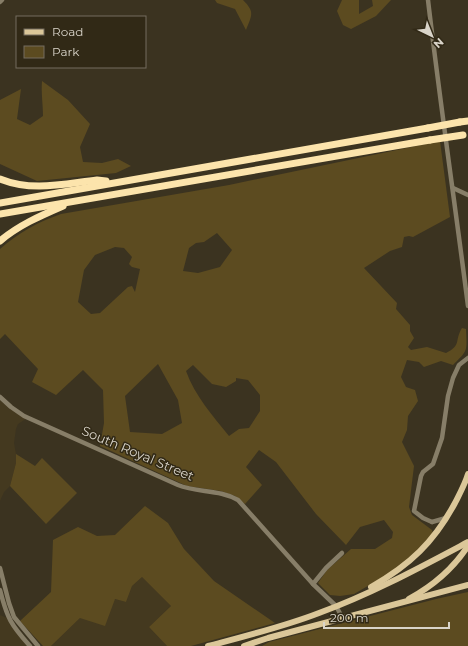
<svg xmlns="http://www.w3.org/2000/svg" width="468" height="646" font-family="Montserrat,sans-serif">
  <style>
    .built { fill: #44391f }
    .green { fill: #5c4b20; fill-rule: evenodd }
    .lines { fill: none; stroke-linecap: round; stroke-linejoin: round }
    .minor { stroke: #877e68; stroke-width: 4.5 }
    .major { stroke: #dbc799; stroke-width: 6 }
    .highway { stroke: #fce4ac; stroke-width: 7 }
    .highway-bridge { stroke: #fce4ac; stroke-width: 7 }
    .labels { text-anchor: middle; dominant-baseline: central; stroke-width: 3; stroke-linejoin: round; paint-order: stroke }
    .street-label { font-size: 13px; fill: #d9d4c9; stroke: #312916 }
  </style>
  <rect width="100%" height="100%" fill="#3b3320"/>
  <g class="built">
    <path d="M0,400L13,410L27,418L18,424L16,429L14,443L16,454V463L10,486L4,492L0,501Z"/>
    <path d="M142,577L171,606L149,627L167,646H51L80,618L115,599L126,602L132,586Z"/>
    <path d="M0,615L7,618L12,627L28,646H0Z"/>
  </g>
  <g class="green">
    <path d="M215,0H243C255,12 252,15 246,30L235,9L217,3Z"/>
    <path d="M342,0H359V14L373,6L372,0H391L376,16L351,29L343,25L337,11Z"/>
    <path d="M42,81L68,100L90,124L80,147L83,162L102,163L118,159L131,166L116,173L37,181L0,164V100L21,89L17,119L30,125L43,116C43,104 41,93 42,81Z"/>
    <path d="M440,141L450,217L413,237L409,236L404,237L402,247L390,251L364,268L397,303L396,309L410,325V331L414,338L408,347L411,350L427,347L446,353C462,345 454,341 462,328L466,329C467,352 468,350 453,365L441,361L424,367L419,362L407,360L401,377L406,387L415,390L418,401L408,416L407,430L402,442L414,466L409,507L412,515L432,530L433,533L417,551L397,569L354,594L340,596L330,595L318,583L327,570L351,549H375L392,538L393,532L384,520L360,527L346,545L316,514L276,462L259,450L246,467L262,485L245,504L235,496L221,491L187,486L111,451L100,446L104,423L103,390L83,370L56,395L32,382L38,369L5,334L0,339V249C18,233 38,222 61,214L229,185ZM217,233L232,250L220,267L198,273L183,271L189,248L196,243L204,242ZM115,247L124,248L132,257L129,264L132,267L140,269L135,292L132,286L128,287L100,313L91,314L78,302L84,270L95,255ZM158,364L178,400L182,423L162,434L130,432L125,396ZM193,365L212,384L226,387L236,381V378L248,380L260,395V411L249,428L239,429L229,436C213,416 195,396 186,371Z"/>
    <path d="M16,454L35,466L42,458L77,493L46,524L10,486L16,463Z"/>
    <path d="M145,506L168,523L184,549L214,581L275,623L191,646H167L149,627L171,606L142,577L132,586L126,602L115,599L105,626L80,618L51,646H43L20,621L51,592L53,540L78,527L97,536L115,535Z"/>
    <path d="M468,592V646H262L269,642L436,599Z"/>
  </g>
  <g class="lines">
    <g class="minor">
      <path d="M428,0C440,102 455,204 468,306"/>
      <path d="M0,2L2,0"/>
      <path d="M453,188L468,195"/>
      <path d="M0,397L11,407L24,416L178,485C197,493 219,489 238,500L313,584L336,606L343,619"/>
      <path d="M432,522L423,518L414,511L421,476L423,472L433,464L442,438L448,396L453,378L459,365L468,358"/>
      <path d="M432,522L446,518"/>
      <path d="M0,568L9,603L14,617L38,646"/>
      <path d="M313,584L326,568L342,553"/>
      <path d="M0,590C7,618 11,625 30,646"/>
    </g>
    <g class="major">
      <path d="M371,587C410,565 434,542 455,503C460,493 465,484 468,474"/>
      <path d="M409,599C433,586 453,569 468,546"/>
      <path d="M208,646C246,636 283,627 319,613C371,594 419,568 468,542"/>
      <path d="M244,646L268,638L468,585"/>
    </g>
    <g class="highway">
      <path d="M460,122L468,121"/>
      <path d="M0,179C32,192 63,184 97,180L106,181"/>
      <path d="M0,203L428,128"/>
      <path d="M0,214L430,140"/>
      <path d="M0,241C19,225 40,216 63,206"/>
    </g>
    <g class="highway-bridge">
      <path d="M428,128L460,122"/>
      <path d="M430,140L463,135"/>
    </g>
  </g>
  <g class="labels">
    <g class="street-label">
      <text transform="translate(138 453) rotate(23)">South Royal Street</text>
    </g>
  </g>
  <rect x="16" y="16" width="130" height="52" fill="#312916" stroke="#746d5e"/>
  <rect x="24" y="29" width="20" height="6" fill="#dbc799" stroke="#746d5e"/>
  <text x="52" y="36" font-size="12" fill="#d9d4c9">Road</text>
  <rect x="24" y="46" width="20" height="12" fill="#5c4b20" stroke="#746d5e"/>
  <text x="52" y="56" font-size="12" fill="#d9d4c9">Park</text>
  <g transform="translate(432 36) rotate(137)" stroke="#312916" stroke-width="3" paint-order="stroke">
  <path d="M0-3L7 15L0 10L-7 15Z" fill="#d9d4c9"/>
  <text y="-6" font-size="11" font-weight="bold" text-anchor="middle" fill="#d9d4c9">N</text>
  </g>
  <path d="M324 622v6h125v-6" fill="none" stroke="#d9d4c9" stroke-width="2"/>
  <text x="330" y="622" font-size="12" fill="#d9d4c9" stroke="#312916" stroke-width="3" paint-order="stroke">200 m</text>
</svg>
